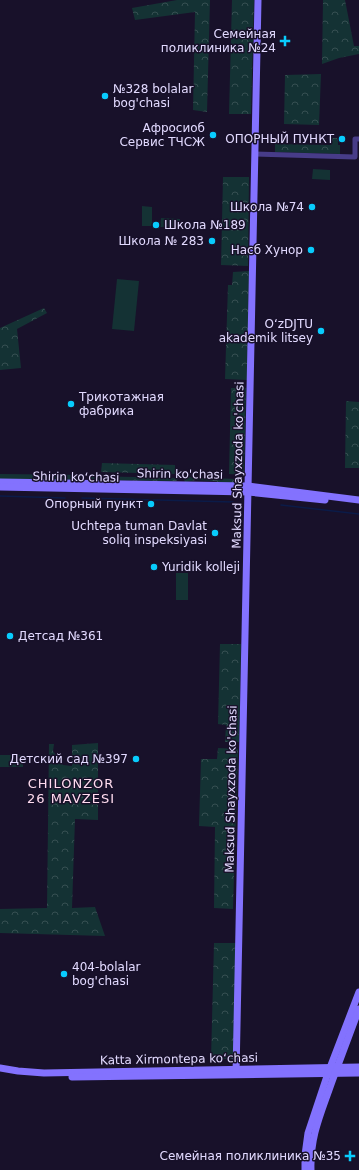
<svg xmlns="http://www.w3.org/2000/svg" width="359" height="1170" font-family="'DejaVu Sans',sans-serif">
  <style>
    .forest { fill: url(#forest-crowns) }
    .garden { fill: #143234 }
    .lines { fill: none; stroke-linecap: round; stroke-linejoin: round }
    .stream { stroke: #0b1b48; stroke-width: 1.5 }
    .street { stroke: #473c88; stroke-width: 5 }
    .secondary { stroke: #8372fe; stroke-width: 7 }
    .poi-dot { fill: #08ccfd; stroke: #18112a; stroke-width: 1.5 }
    .labels { text-anchor: middle; dominant-baseline: central; stroke-width: 3; stroke-linejoin: round; paint-order: stroke }
    .poi-label { font-size: 12px; fill: #e2daff; stroke: #18112a; text-anchor: end }
    .street-label { font-size: 12px; fill: #e2daff; stroke: #18112a }
    .neighbourhood-label { font-size: 13px; letter-spacing: 1px; fill: #ffdcef; stroke: #18112a }
  </style>
  <defs>
    <pattern id="forest-crowns" width="20" height="18" patternUnits="userSpaceOnUse"><rect width="20" height="18" fill="#143234"/><path d="M2 6a3 3 0 1 1 6 0M12 15a3 3 0 1 1 6 0" fill="none" stroke="#364f52"/></pattern>
  </defs>
  <rect width="100%" height="100%" fill="#18112a"/>
  <g class="forest">
    <path d="M177,0H210L207,112L193,110L195,12L135,20L132,8Z"/>
    <path d="M232,0H254L251,114H229Z"/>
    <path d="M323,0H345L354,46H359V54L339,58L322,64Z"/>
    <path d="M321,74L319,125L284,124L285,75Z"/>
    <path d="M331,138H338V145H340V154L275,152V144L331,145Z"/>
    <path d="M223,177H249L248,266L221,265Z"/>
    <path d="M249,271L247,380L225,379L228,285H232L233,272Z"/>
    <path d="M44,308L47,313L17,329L21,368L0,370V328Z"/>
    <path d="M231,388H246L244,475L229,474Z"/>
    <path d="M346,401L359,402V468H345Z"/>
    <path d="M102,463L175,465V474L101,472Z"/>
    <path d="M0,474L83,475L78,480L0,479Z"/>
    <path d="M88,476L179,478L176,481L90,480Z"/>
    <path d="M183,477L236,479V483H223L214,481L196,480L185,482Z"/>
    <path d="M220,644H241L239,742H225L226,725L218,724Z"/>
    <path d="M98,743V820L75,819L72,908L95,907L105,936L0,933V909L47,908L49,744H54L53,751L63,765L72,766V745Z"/>
    <path d="M218,748L238,749L233,909L214,908L215,827L199,826L201,759H217Z"/>
    <path d="M214,943H236L234,1059H211Z"/>
  </g>
  <g class="garden">
    <path d="M313,169L330,170V180L312,179Z"/>
    <path d="M142,206L152,207V226H142Z"/>
    <path d="M161,218L180,219V227H160Z"/>
    <path d="M117,279L139,281L134,331L112,329Z"/>
    <rect x="176" y="573" width="12" height="27"/>
    <rect x="0" y="755" width="23" height="12"/>
    <path d="M56,783L64,784V803H55Z"/>
  </g>
  <g class="lines">
    <g class="stream">
      <path d="M0,496L65,498"/>
      <path d="M82,498L233,502"/>
      <path d="M281,505L359,514"/>
    </g>
    <path class="street" d="M255,154L355,157V139H359"/>
    <g class="secondary">
      <path d="M0,482L248,486L359,500"/>
      <path d="M0,487L248,492L325,500"/>
      <path d="M0,1068L18,1071L44,1073L359,1067"/>
      <path d="M236,1074L258,0"/>
      <path d="M72,1077L359,1073"/>
      <path d="M305,1170V1155L308,1133L328,1073L359,992"/>
      <path d="M311,1170C310,1139 319,1118 329,1090C339,1062 349,1036 359,1009"/>
    </g>
  </g>
  <g class="poi-dot">
    <path d="M283 35h4v4h4v4h-4v4h-4v-4h-4v-4h4z"/>
    <circle cx="105" cy="96" r="4"/>
    <circle cx="213" cy="135" r="4"/>
    <circle cx="342" cy="139" r="4"/>
    <circle cx="312" cy="207" r="4"/>
    <circle cx="156" cy="225" r="4"/>
    <circle cx="212" cy="241" r="4"/>
    <circle cx="311" cy="250" r="4"/>
    <circle cx="321" cy="331" r="4"/>
    <circle cx="71" cy="404" r="4"/>
    <circle cx="151" cy="504" r="4"/>
    <circle cx="215" cy="533" r="4"/>
    <circle cx="154" cy="567" r="4"/>
    <circle cx="10" cy="636" r="4"/>
    <circle cx="136" cy="759" r="4"/>
    <circle cx="64" cy="974" r="4"/>
    <path d="M348 1150h4v4h4v4h-4v4h-4v-4h-4v-4h4z"/>
  </g>
  <g class="labels">
    <g class="poi-label">
      <text x="276" y="34">Семейная<tspan x="276" dy="14">поликлиника №24</tspan></text>
      <text x="113" y="89" text-anchor="start">№328 bolalar<tspan x="113" dy="14">bog'chasi</tspan></text>
      <text x="205" y="128">Афросиоб<tspan x="205" dy="14">Сервис ТЧСЖ</tspan></text>
      <text x="334" y="139">ОПОРНЫЙ ПУНКТ</text>
      <text x="304" y="207">Школа №74</text>
      <text x="164" y="225" text-anchor="start">Школа №189</text>
      <text x="204" y="241">Школа № 283</text>
      <text x="303" y="250">Насб Хунор</text>
      <text x="313" y="324">OʻzDJTU<tspan x="313" dy="14">akademik litsey</tspan></text>
      <text x="79" y="397" text-anchor="start">Трикотажная<tspan x="79" dy="14">фабрика</tspan></text>
      <text x="143" y="504">Опорный пункт</text>
      <text x="207" y="526">Uchtepa tuman Davlat<tspan x="207" dy="14">soliq inspeksiyasi</tspan></text>
      <text x="162" y="567" text-anchor="start">Yuridik kolleji</text>
      <text x="18" y="636" text-anchor="start">Детсад №361</text>
      <text x="128" y="759">Детский сад №397</text>
      <text x="72" y="967" text-anchor="start">404-bolalar<tspan x="72" dy="14">bog'chasi</tspan></text>
      <text x="341" y="1156">Семейная поликлиника №35</text>
    </g>
    <g class="street-label">
      <text transform="translate(238 465) rotate(-89)">Maksud Shayxzoda ko'chasi</text>
      <text transform="translate(180 474) rotate(1)">Shirin ko'chasi</text>
      <text transform="translate(76 477) rotate(1)">Shirin koʻchasi</text>
      <text transform="translate(231 789) rotate(-89)">Maksud Shayxzoda ko'chasi</text>
      <text transform="translate(179 1059) rotate(-1)">Katta Xirmontepa koʻchasi</text>
    </g>
    <g class="neighbourhood-label">
      <text x="71" y="783">CHILONZOR<tspan x="71" dy="15">26 MAVZESI</tspan></text>
    </g>
  </g>
</svg>
